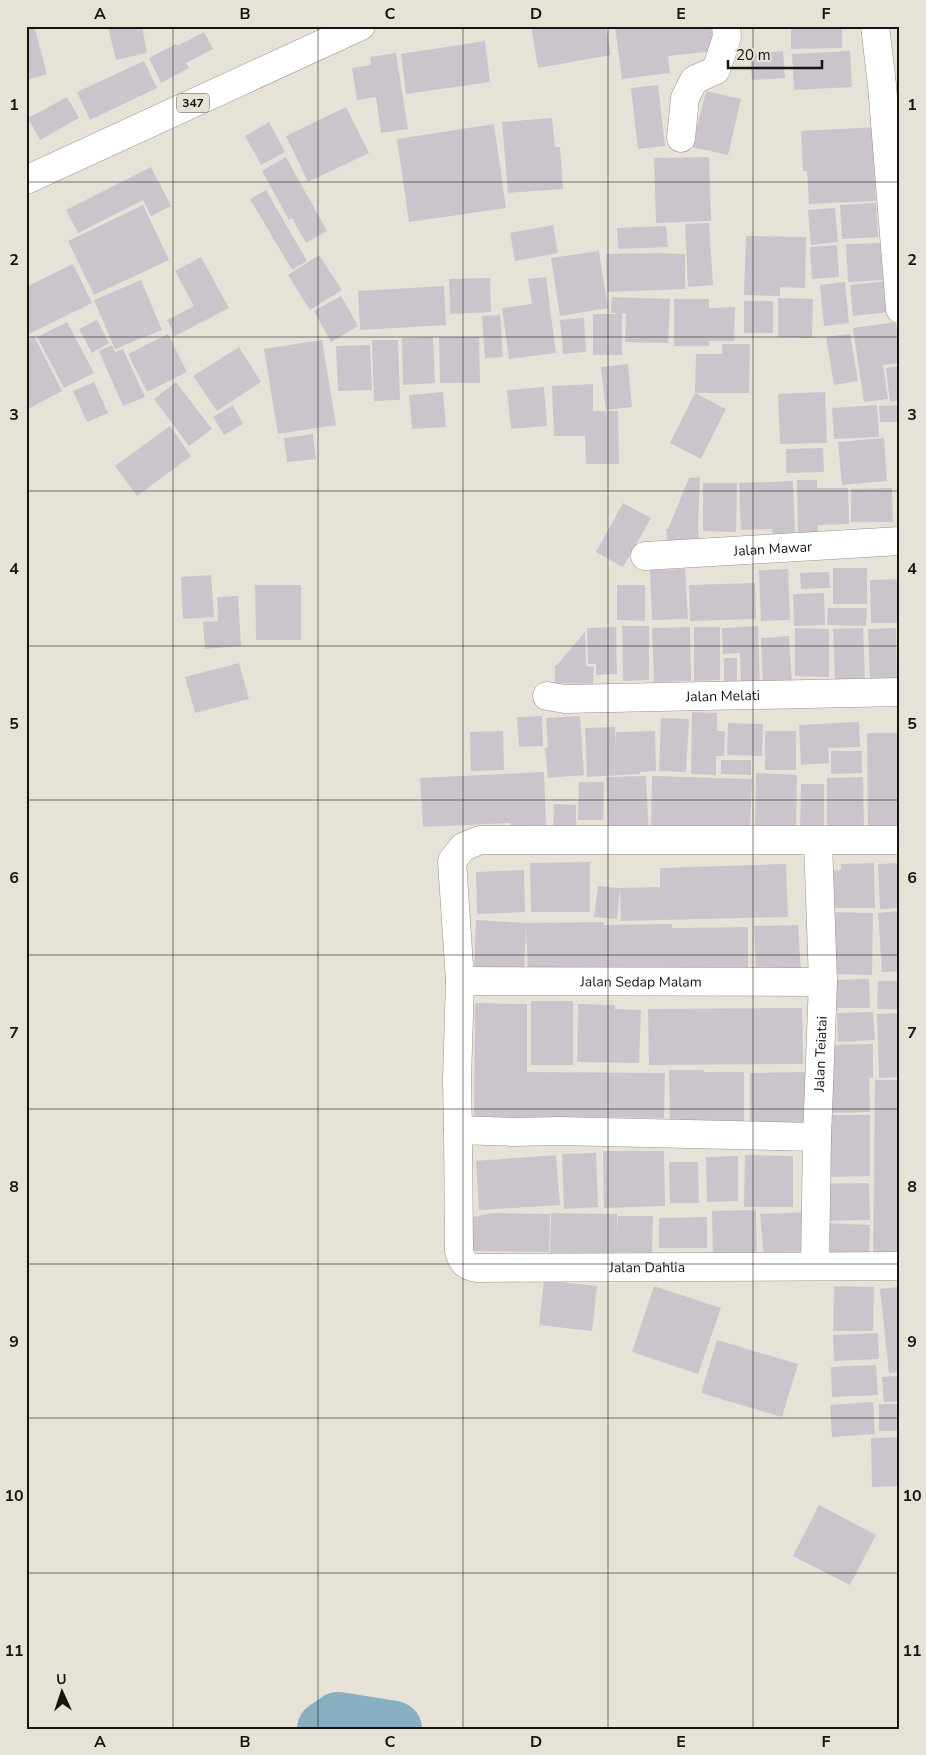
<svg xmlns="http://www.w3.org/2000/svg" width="926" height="1755" font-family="'Nunito Sans',sans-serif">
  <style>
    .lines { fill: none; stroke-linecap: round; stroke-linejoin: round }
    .river { stroke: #88aec1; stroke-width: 56 }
    .building { fill: #ccc4cd }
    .minor-casing { stroke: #989389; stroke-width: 29 }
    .primary-casing { stroke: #989389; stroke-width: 29 }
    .minor { stroke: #fff; stroke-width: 28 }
    .primary { stroke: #fff; stroke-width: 28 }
    .grid { fill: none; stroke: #161411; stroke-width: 1; stroke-opacity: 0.55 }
    .labels { text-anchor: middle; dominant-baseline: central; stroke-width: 5; stroke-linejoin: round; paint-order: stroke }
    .shield { fill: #e7e2d7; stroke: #55524c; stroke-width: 1 }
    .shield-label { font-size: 12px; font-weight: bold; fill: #161411 }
    .street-label { font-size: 14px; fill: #161411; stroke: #e7e2d7 }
    .neatline { fill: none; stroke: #161411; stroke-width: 2 }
    .grid-label { font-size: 16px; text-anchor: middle; font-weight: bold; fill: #161411 }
  </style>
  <rect width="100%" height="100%" fill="#e7e2d7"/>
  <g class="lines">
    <path class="river" d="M325,1729L338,1720L394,1729"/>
  </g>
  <g class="building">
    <path d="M26,26H34L47,74L26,80Z"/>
    <path d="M108,26H142L147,53L116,60Z"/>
    <path d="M172,26H185V28L172,29Z"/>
    <path d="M531,26H606L611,55L538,68Z"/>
    <path d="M615,26H712L715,51L668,56L670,73L622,79Z"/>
    <path d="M791,26H842V48L791,49Z"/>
    <path d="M204,32L213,49L186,63L189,68L161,83L149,58L176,44L177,46Z"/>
    <path d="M485,41L490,82L406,94L401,54Z"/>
    <path d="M783,51L785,78L752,80L750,54Z"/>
    <path d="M850,51L852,87L794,90L792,54Z"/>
    <path d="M396,53L408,129L381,133L376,97L357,100L352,68L371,65L370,57Z"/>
    <path d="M144,61L157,88L90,120L77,92Z"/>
    <path d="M658,85L665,146L638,149L631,88Z"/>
    <path d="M706,91L741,99L728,155L692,147Z"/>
    <path d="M67,97L79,118L40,140L28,118Z"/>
    <path d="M346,107L369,153L308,182L286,136Z"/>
    <path d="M552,118L555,147H560L563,189L508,193L502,122Z"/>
    <path d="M269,122L285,152L261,165L245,136Z"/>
    <path d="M494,124L506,208L409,222L397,139Z"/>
    <path d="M878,127L880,167H874L876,201L809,204L807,171H803L801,131Z"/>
    <path d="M286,157L327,231L306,243L292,218L289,220L262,171Z"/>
    <path d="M709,157L711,221L656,223L654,158Z"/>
    <path d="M151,167L171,206L151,216L143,200L78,233L66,210Z"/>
    <path d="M266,190L307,261L292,270L250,199Z"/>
    <path d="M876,203L878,237L842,239L840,205Z"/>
    <path d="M143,205L169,260L94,295L68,241Z"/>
    <path d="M835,208L838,242L811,245L808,210Z"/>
    <path d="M709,223L713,285L688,287L685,224Z"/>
    <path d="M553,225L558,253L515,261L510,233Z"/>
    <path d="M666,226L668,247L618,249L617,228Z"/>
    <path d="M746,236L806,237L805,288L780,287V296L744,295Z"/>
    <path d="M884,243L885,280L848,282L846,244Z"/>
    <path d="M837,245L839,277L812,279L810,247Z"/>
    <path d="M599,251L608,308L560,316L551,258Z"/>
    <path d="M657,253L685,254V289L607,292L606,254Z"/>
    <path d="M319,255L342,290L310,310L288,275Z"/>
    <path d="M201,257L229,308L175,336L167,320L194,306L175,271Z"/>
    <path d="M73,264L92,303L29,334L28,332L26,333V287Z"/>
    <path d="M546,277L556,353L509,359L502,308L532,304L528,279Z"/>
    <path d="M490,278L491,312L450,314L449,279Z"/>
    <path d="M141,280L162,330L115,349L94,300Z"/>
    <path d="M886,281L889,312L853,316L850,285Z"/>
    <path d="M845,282L849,323L824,326L820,285Z"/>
    <path d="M444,286L446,325L360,330L358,291Z"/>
    <path d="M341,296L358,326L331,342L314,311Z"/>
    <path d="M612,297L670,299L668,343L625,342L626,314L622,313V355H593V314H620L611,313Z"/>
    <path d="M778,298L813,299L812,338L778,337Z"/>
    <path d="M674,299H709V308L735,307L734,341H709V346H674Z"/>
    <rect x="744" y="301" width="29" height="32"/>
    <path d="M500,315L503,357L485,358L482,316Z"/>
    <path d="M584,318L586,352L563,354L560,320Z"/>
    <path d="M97,320L109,343L92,353L79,329Z"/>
    <path d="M67,322L94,373L64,388L37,337Z"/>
    <path d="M896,322L900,363L883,365L888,399L864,402L853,328Z"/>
    <path d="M168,334L187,372L147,392L128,354Z"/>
    <path d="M850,334L858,381L834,385L826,337Z"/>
    <path d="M34,336L62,391L26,410V340Z"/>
    <path d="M433,337L435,383L403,385L402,338Z"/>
    <path d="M439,337H479L480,383H440Z"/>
    <path d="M322,340L336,425L278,434L264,349Z"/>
    <path d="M372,340H398L400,400L374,401Z"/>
    <path d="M722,344H750L749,393H695L696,354H722Z"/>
    <path d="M112,345L115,352L123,349L145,397L123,406L99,351Z"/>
    <path d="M370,345L372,390L338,391L336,346Z"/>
    <path d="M239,347L261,382L217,411L193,376Z"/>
    <path d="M628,364L632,407L606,410L601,367Z"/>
    <path d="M900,366V400L890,402L886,368Z"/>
    <path d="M94,382L108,413L87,422L73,391Z"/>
    <path d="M176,382L212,429L189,446L154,399Z"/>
    <path d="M593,384V411H618L619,464H586L585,436H554L552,386Z"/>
    <path d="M544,387L547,426L511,429L507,390Z"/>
    <path d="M443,392L446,427L412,429L409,395Z"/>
    <path d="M825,392L827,443L780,444L778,394Z"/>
    <path d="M695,393L726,409L701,459L670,443Z"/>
    <path d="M233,405L243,424L224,435L213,417Z"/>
    <path d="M877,405L879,437L834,439L832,408Z"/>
    <path d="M900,405V422H880L879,406Z"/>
    <path d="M170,426L191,456L137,496L115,466Z"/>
    <path d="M313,434L316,459L287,462L284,438Z"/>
    <path d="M884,438L887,481L842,485L838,442Z"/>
    <path d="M823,448L824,472L786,473V449Z"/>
    <path d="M700,477L698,528L699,544L668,546L666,529H668L689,478Z"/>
    <path d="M797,480H817V488H848L849,524L818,525V538L798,539Z"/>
    <path d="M793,481L795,538L773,539L772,529L741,530L739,483Z"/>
    <path d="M703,483H737L736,532L703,531Z"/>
    <path d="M892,488L893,522H851V489Z"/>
    <path d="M623,503L651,518L623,567L596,552Z"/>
    <rect x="833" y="568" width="34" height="36"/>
    <path d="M685,569L688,619L652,620L650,570Z"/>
    <path d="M788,569L790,620L761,621L759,570Z"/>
    <path d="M829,572L830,588L801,589L800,573Z"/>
    <path d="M211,575L214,617L183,619L181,577Z"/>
    <path d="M900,579V623H871L870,580Z"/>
    <path d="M755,583L756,619L690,621L689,585Z"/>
    <path d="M255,585H301V640H256Z"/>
    <path d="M617,585H645V621L617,620Z"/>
    <path d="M824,593L825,625L794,626L793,594Z"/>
    <path d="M238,596L241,646L205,649L203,622L218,621L217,597Z"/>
    <path d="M828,608H867L866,626L827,625Z"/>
    <path d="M622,626H649V680L623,681Z"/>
    <path d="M758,626L760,686H741L740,653L723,654L722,628Z"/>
    <path d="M616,627L617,674L596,675V664H588L587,628Z"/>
    <path d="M690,627L691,681L654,682L652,628Z"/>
    <path d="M694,627H720V680L694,681Z"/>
    <path d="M795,628L829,629V677L795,676Z"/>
    <path d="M863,628L865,679L835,680L833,629Z"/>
    <path d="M896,628L897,678L870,679L868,629Z"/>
    <path d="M585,632L586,666L594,667L593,684L555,683V665H557Z"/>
    <path d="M789,636L792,684L763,685L761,638Z"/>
    <rect x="724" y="658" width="13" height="29"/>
    <path d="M239,663L249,699L195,713L185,677Z"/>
    <path d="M692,712L717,713V731H725L724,756H716V775L691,774Z"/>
    <path d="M542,716L543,746L519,747L517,717Z"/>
    <path d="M580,716L584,775L548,778L545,748L548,747L546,718Z"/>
    <path d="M661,718L689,719L686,772L659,771Z"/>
    <path d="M859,722L860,747L828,748L829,763L801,765L799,725Z"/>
    <path d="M728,723L763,724L762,756L727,755Z"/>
    <path d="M615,727L616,751V732L655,731L656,771L640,772V774L587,777L585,728Z"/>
    <path d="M503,731L504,770L471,771L470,732Z"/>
    <rect x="765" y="731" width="31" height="39"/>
    <path d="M867,733H900V834L868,835Z"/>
    <path d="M831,751H862V773L831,774Z"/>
    <path d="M721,760H751V775L721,774Z"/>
    <path d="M544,772L546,825L511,827L510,823L423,827L420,778Z"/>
    <path d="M756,773L797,775L796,830L755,828Z"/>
    <path d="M646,776L649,837L609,839L606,777Z"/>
    <path d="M652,776L752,779L750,830H651Z"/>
    <path d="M863,777L864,830L827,831V778Z"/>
    <path d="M579,782H604L603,820H578Z"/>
    <path d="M801,784H824V832H800Z"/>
    <path d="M554,804L576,805V829L553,828Z"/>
    <path d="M590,862V912H531L530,863Z"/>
    <path d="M874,863L875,908H826V871L841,870V864Z"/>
    <path d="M900,863V908L880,909L878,864Z"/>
    <path d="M786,864L788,917L621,921L620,888L660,887V868Z"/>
    <path d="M524,870L525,912L477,914L476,872Z"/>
    <path d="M598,886L620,888L617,919L594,917Z"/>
    <path d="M900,911V971L882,972L878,913Z"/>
    <path d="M830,912L873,913L872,975L829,974Z"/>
    <path d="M476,920L527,923L604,922V925L672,924V928L748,927V967L528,970L526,928L524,973L474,970Z"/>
    <path d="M798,925L801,973L756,975L754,926Z"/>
    <path d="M869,979L870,1008H828V980Z"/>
    <path d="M878,981H900V1009H877Z"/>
    <rect x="531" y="1001" width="42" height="64"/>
    <path d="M475,1003L527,1004V1072L665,1073L664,1118L565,1117L564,1121L474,1120Z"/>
    <path d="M578,1004L615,1005V1009L641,1010L639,1063L577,1062Z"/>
    <path d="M802,1008L803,1064L649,1065L648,1009Z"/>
    <path d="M873,1012L875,1040L838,1042L837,1013Z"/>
    <path d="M900,1013V1077L879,1078L877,1014Z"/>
    <path d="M873,1044V1078H869L870,1112L829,1113L828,1045Z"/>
    <path d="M669,1070H704V1072H744V1122H670Z"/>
    <path d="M805,1072V1123L750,1124V1073Z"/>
    <path d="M875,1080H900V1259L873,1258Z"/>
    <path d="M827,1115H870V1176L828,1177Z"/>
    <path d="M603,1151H664L665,1206L604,1208Z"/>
    <path d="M596,1153L598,1207L564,1209L562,1154Z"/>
    <path d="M556,1155L560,1205L479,1210L476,1161Z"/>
    <path d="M745,1155L793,1156V1207H744Z"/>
    <path d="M738,1156V1201L707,1202L706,1157Z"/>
    <path d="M669,1162H698L699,1203H670Z"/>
    <path d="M869,1183L870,1220L821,1221L820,1184Z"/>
    <path d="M756,1210L757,1257H713L712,1211Z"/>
    <path d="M805,1212L808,1255L764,1258L760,1214Z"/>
    <path d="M493,1213L550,1214L549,1252L473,1251V1217Z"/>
    <path d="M551,1213L617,1214V1235L618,1216H653L652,1253L617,1252V1258L550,1257Z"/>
    <path d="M707,1217V1248H659V1218Z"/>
    <path d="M825,1223L870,1225L869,1253L824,1252Z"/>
    <path d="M544,1280L597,1286L592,1331L539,1325Z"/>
    <path d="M654,1286L721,1308L698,1374L632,1352Z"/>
    <path d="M834,1286L874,1287L873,1331H833Z"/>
    <path d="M900,1287V1372L889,1373L880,1289Z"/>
    <path d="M878,1333L879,1359L834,1361L833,1335Z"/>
    <path d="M717,1340L798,1364L782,1417L701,1393Z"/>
    <path d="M876,1365L878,1395L832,1397L831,1367Z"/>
    <path d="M900,1376V1401L884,1402L882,1377Z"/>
    <path d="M873,1402L875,1434L832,1437L830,1405Z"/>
    <rect x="879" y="1404" width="21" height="27"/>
    <path d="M900,1437V1486L872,1487L871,1438Z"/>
    <path d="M819,1505L876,1535L850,1585L793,1556Z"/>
  </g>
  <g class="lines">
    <g class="minor-casing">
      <g id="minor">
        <path d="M875,26L882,85L900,309"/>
        <path d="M681,138L685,98L694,80L716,70L727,37L726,26"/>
        <path id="s1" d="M645,556L900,541"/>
        <path id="s2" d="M547,696L565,699L900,692"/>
        <path id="s3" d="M460,981L823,982"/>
        <path id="s4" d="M458,1130L459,1251C462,1262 465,1266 477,1268L900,1266"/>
        <path d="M817,1137L558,1131L514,1132L458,1130L457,1080L460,981L452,861L463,847L480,840H900"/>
        <path id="s5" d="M815,1266L817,1137L823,982L818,841"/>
      </g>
    </g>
    <g class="primary-casing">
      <path id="primary" d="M26,180L361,26"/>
    </g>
    <use href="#minor" class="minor"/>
    <use href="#primary" class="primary"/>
  </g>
  <path class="grid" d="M173,26V1729M318,26V1729M463,26V1729M608,26V1729M753,26V1729M26,182H900M26,337H900M26,491H900M26,646H900M26,800H900M26,955H900M26,1109H900M26,1264H900M26,1418H900M26,1573H900"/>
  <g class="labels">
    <rect class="shield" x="177" y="93.5" width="32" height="19" rx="4"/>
    <g class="shield-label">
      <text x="193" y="103">347</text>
    </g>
    <g class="street-label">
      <text stroke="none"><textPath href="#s1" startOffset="128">Jalan Mawar</textPath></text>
      <text stroke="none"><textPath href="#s2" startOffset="176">Jalan Melati</textPath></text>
      <text stroke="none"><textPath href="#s3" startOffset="181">Jalan Sedap Malam</textPath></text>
      <text stroke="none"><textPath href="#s5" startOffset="212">Jalan Teiatai</textPath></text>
      <text stroke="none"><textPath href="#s4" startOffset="318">Jalan Dahlia</textPath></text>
    </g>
  </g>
  <rect width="926" height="1755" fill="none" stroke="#e7e2d7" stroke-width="55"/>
  <g transform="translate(62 1692) rotate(357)" stroke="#e7e2d7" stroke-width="4" paint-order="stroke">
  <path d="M0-4L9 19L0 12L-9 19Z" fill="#161411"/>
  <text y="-8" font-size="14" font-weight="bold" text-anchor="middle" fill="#161411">U</text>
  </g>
  <path d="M728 60v8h94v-8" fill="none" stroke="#161411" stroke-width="2.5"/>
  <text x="736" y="60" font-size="15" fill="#161411" stroke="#e7e2d7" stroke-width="4" paint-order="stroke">20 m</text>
  <rect x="28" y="28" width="870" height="1700" class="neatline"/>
  <g class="grid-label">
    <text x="100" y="19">A</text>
    <text x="245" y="19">B</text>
    <text x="390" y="19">C</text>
    <text x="536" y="19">D</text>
    <text x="681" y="19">E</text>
    <text x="826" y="19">F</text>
    <text x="14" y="110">1</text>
    <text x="912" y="110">1</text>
    <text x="14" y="265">2</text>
    <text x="912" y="265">2</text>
    <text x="14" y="420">3</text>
    <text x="912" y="420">3</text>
    <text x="14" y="574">4</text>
    <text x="912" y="574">4</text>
    <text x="14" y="729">5</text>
    <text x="912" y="729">5</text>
    <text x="14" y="883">6</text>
    <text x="912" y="883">6</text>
    <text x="14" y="1038">7</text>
    <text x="912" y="1038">7</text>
    <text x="14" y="1192">8</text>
    <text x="912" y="1192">8</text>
    <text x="14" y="1347">9</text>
    <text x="912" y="1347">9</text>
    <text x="14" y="1501">10</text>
    <text x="912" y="1501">10</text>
    <text x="14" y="1656">11</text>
    <text x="912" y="1656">11</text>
    <text x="100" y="1747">A</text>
    <text x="245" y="1747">B</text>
    <text x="390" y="1747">C</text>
    <text x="536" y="1747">D</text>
    <text x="681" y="1747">E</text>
    <text x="826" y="1747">F</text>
  </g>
</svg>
